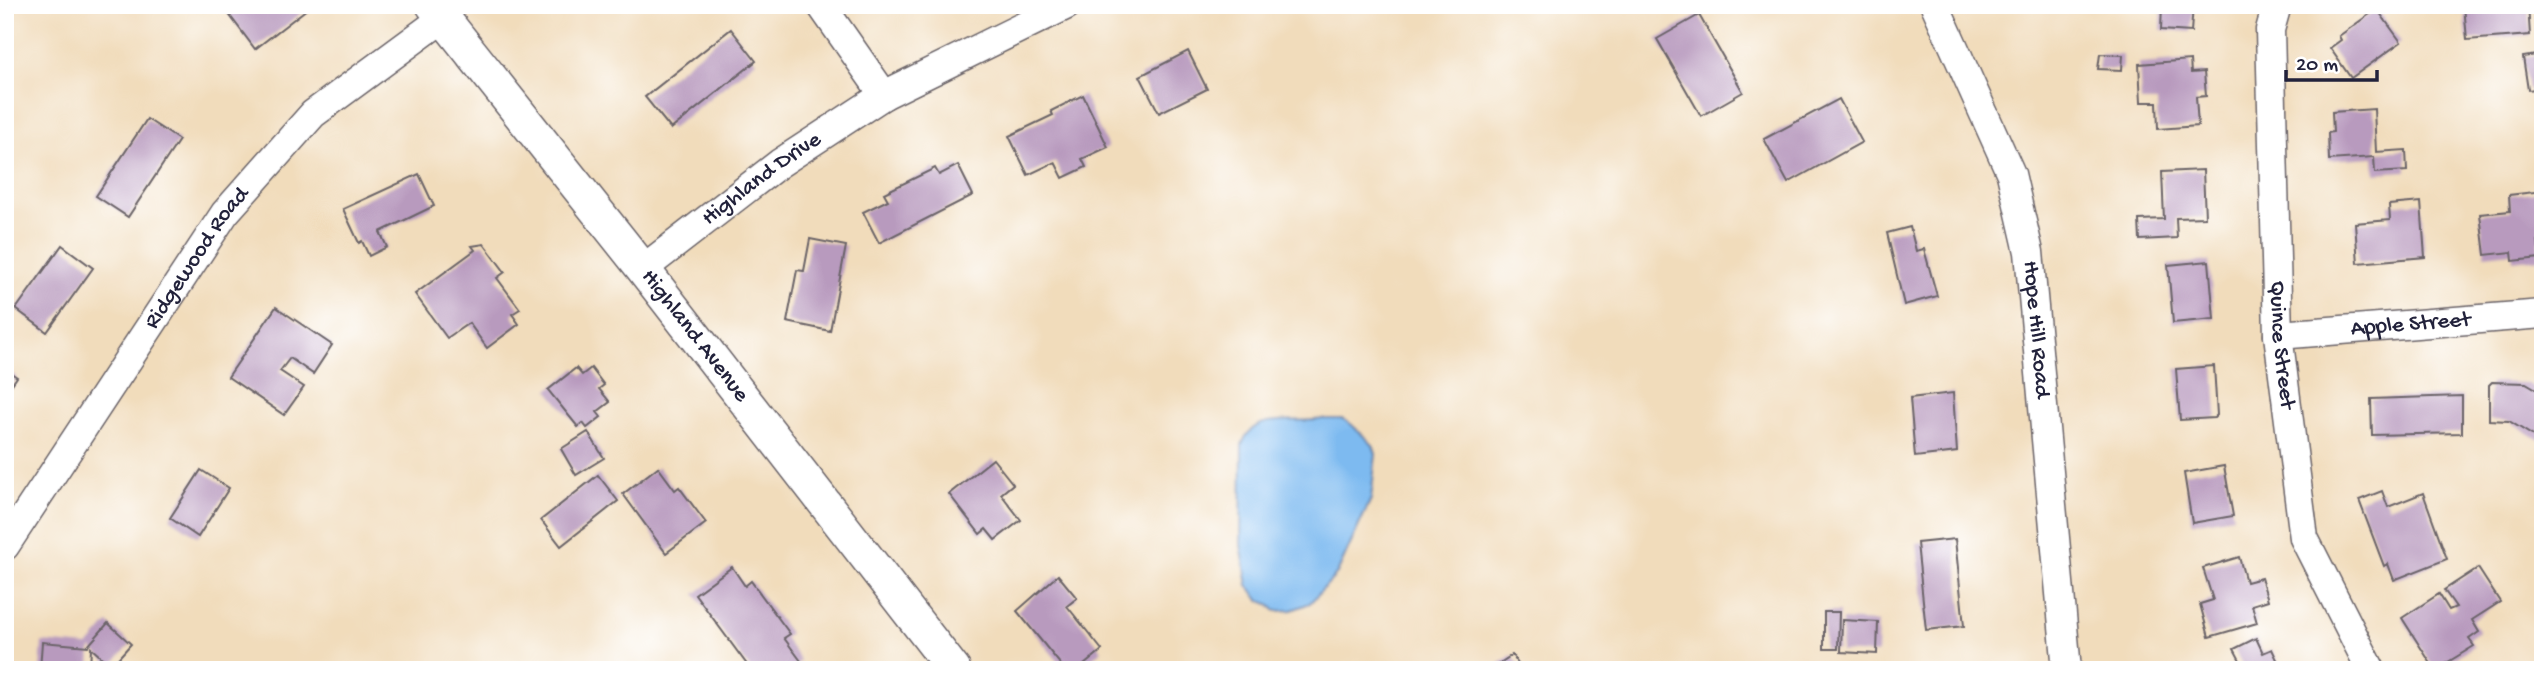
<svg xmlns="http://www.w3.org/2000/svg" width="2548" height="675" font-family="'Gochi Hand',sans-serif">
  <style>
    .water { fill: #7dbaf0; stroke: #506e96; stroke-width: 2 }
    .building { fill: #b89abe }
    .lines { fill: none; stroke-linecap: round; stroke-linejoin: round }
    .minor-casing { stroke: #6a6368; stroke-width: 31 }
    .tertiary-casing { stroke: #6a6368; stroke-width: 36 }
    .minor { stroke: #fff; stroke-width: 28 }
    .tertiary { stroke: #fff; stroke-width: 33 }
    .labels { text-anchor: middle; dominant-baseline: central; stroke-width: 5; stroke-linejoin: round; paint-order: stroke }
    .street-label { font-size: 23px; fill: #22223b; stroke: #fff }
  </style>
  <rect width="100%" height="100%" fill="#fff"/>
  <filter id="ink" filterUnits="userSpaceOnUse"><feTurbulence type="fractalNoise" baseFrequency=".0143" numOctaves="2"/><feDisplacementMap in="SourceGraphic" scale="14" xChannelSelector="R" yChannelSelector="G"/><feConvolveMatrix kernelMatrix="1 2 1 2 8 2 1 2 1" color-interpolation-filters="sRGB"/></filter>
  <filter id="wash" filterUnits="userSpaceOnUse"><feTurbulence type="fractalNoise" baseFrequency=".00686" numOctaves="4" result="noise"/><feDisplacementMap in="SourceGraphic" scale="28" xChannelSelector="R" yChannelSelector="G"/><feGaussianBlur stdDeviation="1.57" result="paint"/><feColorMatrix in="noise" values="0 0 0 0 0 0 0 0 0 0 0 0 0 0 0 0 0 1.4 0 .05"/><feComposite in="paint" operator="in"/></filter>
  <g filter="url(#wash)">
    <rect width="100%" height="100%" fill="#f1dcbb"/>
    <path class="water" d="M1322,419H1343L1351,424L1373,445L1376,454L1371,499L1337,574L1310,603L1292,610L1276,611L1269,604L1259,600L1248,585L1241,545L1242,445C1254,409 1295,425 1322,419Z"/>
    <g id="blocks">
      <g class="building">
        <path d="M222,5H312L255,49Z"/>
        <path d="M2162,5H2193L2191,32L2161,30Z"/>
        <path d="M2464,5H2528L2530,35L2467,40Z"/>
        <path d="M2377,9L2401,42L2351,78L2330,48L2341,40L2339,36Z"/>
        <path d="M1699,15L1743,92L1701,116L1657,39Z"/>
        <path d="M731,29L756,61L671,129L645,97Z"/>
        <path d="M1188,51L1207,89L1159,113L1140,76Z"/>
        <path d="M2100,54L2123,55L2122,70L2098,69Z"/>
        <path d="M2543,54V88L2528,90L2523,57Z"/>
        <path d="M2190,60L2191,73L2204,72L2206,96L2196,97L2198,126L2158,129L2157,102H2141L2139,64Z"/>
        <path d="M1083,95L1108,147L1082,159L1086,167L1063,178L1055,162L1028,175L1009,136L1053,115L1051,111Z"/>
        <path d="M1839,99L1862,142L1788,183L1764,139Z"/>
        <path d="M2374,109L2376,152L2406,150L2407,171L2375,173L2374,157L2329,160L2328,133L2333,132L2332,112Z"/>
        <path d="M147,119L179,140L128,217L96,196Z"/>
        <path d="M958,165L973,195L879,243L863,212L888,200L884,193L935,168L939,175Z"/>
        <path d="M2203,170L2205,217L2176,218L2177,238L2140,240L2139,220L2164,219L2162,172Z"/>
        <path d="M419,174L434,206L380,232L387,247L369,256L362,241L359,243L343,209Z"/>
        <path d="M2543,191V241H2538L2540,258L2513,261L2512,252L2485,255L2480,214L2510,211L2509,195Z"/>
        <path d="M2421,202L2425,257L2358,263L2355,223L2390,220L2389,205Z"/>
        <path d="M1910,227L1916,251L1924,249L1937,296L1904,305L1887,233Z"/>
        <path d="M810,239L846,246L830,331L787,322L797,270L804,271Z"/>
        <path d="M484,244L505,272L497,278L520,309L512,314L519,324L487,348L469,323L447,338L415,294L475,250L472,246Z"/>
        <path d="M62,245L93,268L47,332L16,309Z"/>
        <path d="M2209,261L2214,319L2173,323L2168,265Z"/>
        <path d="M276,307L332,345L313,374L290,358L280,371L304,387L284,415L228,377Z"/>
        <path d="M2214,366L2217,415L2214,418L2180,420L2176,369Z"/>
        <path d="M576,368L582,375L591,368L604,385L599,389L610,402L597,412L601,417L587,428L583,423L578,427L548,390Z"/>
        <path d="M5,369L17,377L5,394Z"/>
        <path d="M2492,382L2526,383L2543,393V442L2509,421L2489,420V385Z"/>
        <path d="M1953,393L1957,452L1915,457L1910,398Z"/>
        <path d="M2462,396V433L2372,435L2371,399Z"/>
        <path d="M588,432L604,458L576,475L561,449Z"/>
        <path d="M993,459L1013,484L1001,494L1021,520L995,540L986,529L980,534L949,494Z"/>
        <path d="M2224,466L2233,516L2192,523L2184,473Z"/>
        <path d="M658,467L675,490L679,487L706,523L666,553L623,494Z"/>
        <path d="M201,470L229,488L198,537L170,518Z"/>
        <path d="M598,475L618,501L561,546L541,520Z"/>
        <path d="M2382,491L2388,507L2423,493L2447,559L2394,580L2388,564L2384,566L2359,500Z"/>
        <path d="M1955,539L1964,626L1926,630L1917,543Z"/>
        <path d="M2239,557L2246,582L2261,578L2268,600L2252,605L2257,623L2209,637L2200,604L2213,600L2203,568Z"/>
        <path d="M732,567L745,586L751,581L790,634L784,638L801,661L789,670H751L695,594Z"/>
        <path d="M2478,568L2500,602L2472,620L2479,632L2469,639L2474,646L2435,670L2402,618L2439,594L2449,610L2456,607L2444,590Z"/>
        <path d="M1058,575L1077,598L1067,606L1102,650L1078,670H1065L1017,611Z"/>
        <path d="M1824,612H1839L1838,649H1824Z"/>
        <path d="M1842,620L1878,622L1877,654L1841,652Z"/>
        <path d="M108,623L131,644L111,666L91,648L90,670H40L42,642L88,646Z"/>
        <path d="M2256,638L2263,653L2272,649L2282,670H2237L2235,667L2242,664L2234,649Z"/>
        <path d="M1512,655L1522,670H1490Z"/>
      </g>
    </g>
  </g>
  <g filter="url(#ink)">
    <use href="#blocks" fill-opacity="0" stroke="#6a6368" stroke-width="2"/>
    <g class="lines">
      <g class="minor-casing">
        <g id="minor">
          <path d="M821,5L884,95L1067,5"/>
          <path id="s1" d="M1935,5L2011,174L2029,252L2067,670"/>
          <path id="s2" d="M2277,5L2270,30L2278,335L2304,538L2371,670"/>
          <path id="s3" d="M643,269L780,163L884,95"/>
          <path id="s4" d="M2278,335L2543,314"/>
          <path id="s5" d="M5,546L225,213L313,114L442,19"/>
        </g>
      </g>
      <g class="tertiary-casing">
        <g id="tertiary">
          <path id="s6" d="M433,5L643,269L954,670"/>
        </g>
      </g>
      <use href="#minor" class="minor"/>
      <use href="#tertiary" class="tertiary"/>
    </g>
  </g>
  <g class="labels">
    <g class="street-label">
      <text stroke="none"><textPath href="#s3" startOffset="149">Highland Drive</textPath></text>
      <text stroke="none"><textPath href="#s5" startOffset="346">Ridgewood Road</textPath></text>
      <text stroke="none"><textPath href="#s4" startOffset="133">Apple Street</textPath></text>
      <text stroke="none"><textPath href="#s1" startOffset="343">Hope Hill Road</textPath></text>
      <text stroke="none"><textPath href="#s6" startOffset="422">Highland Avenue</textPath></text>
      <text stroke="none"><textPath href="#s2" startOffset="341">Quince Street</textPath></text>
    </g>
  </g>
  <rect width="2548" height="675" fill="none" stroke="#fff" stroke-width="28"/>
  <path d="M2286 70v10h91v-10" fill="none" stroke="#22223b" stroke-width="3.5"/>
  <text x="2296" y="70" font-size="21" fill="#22223b" stroke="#ffffff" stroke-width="5" paint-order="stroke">20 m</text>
</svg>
